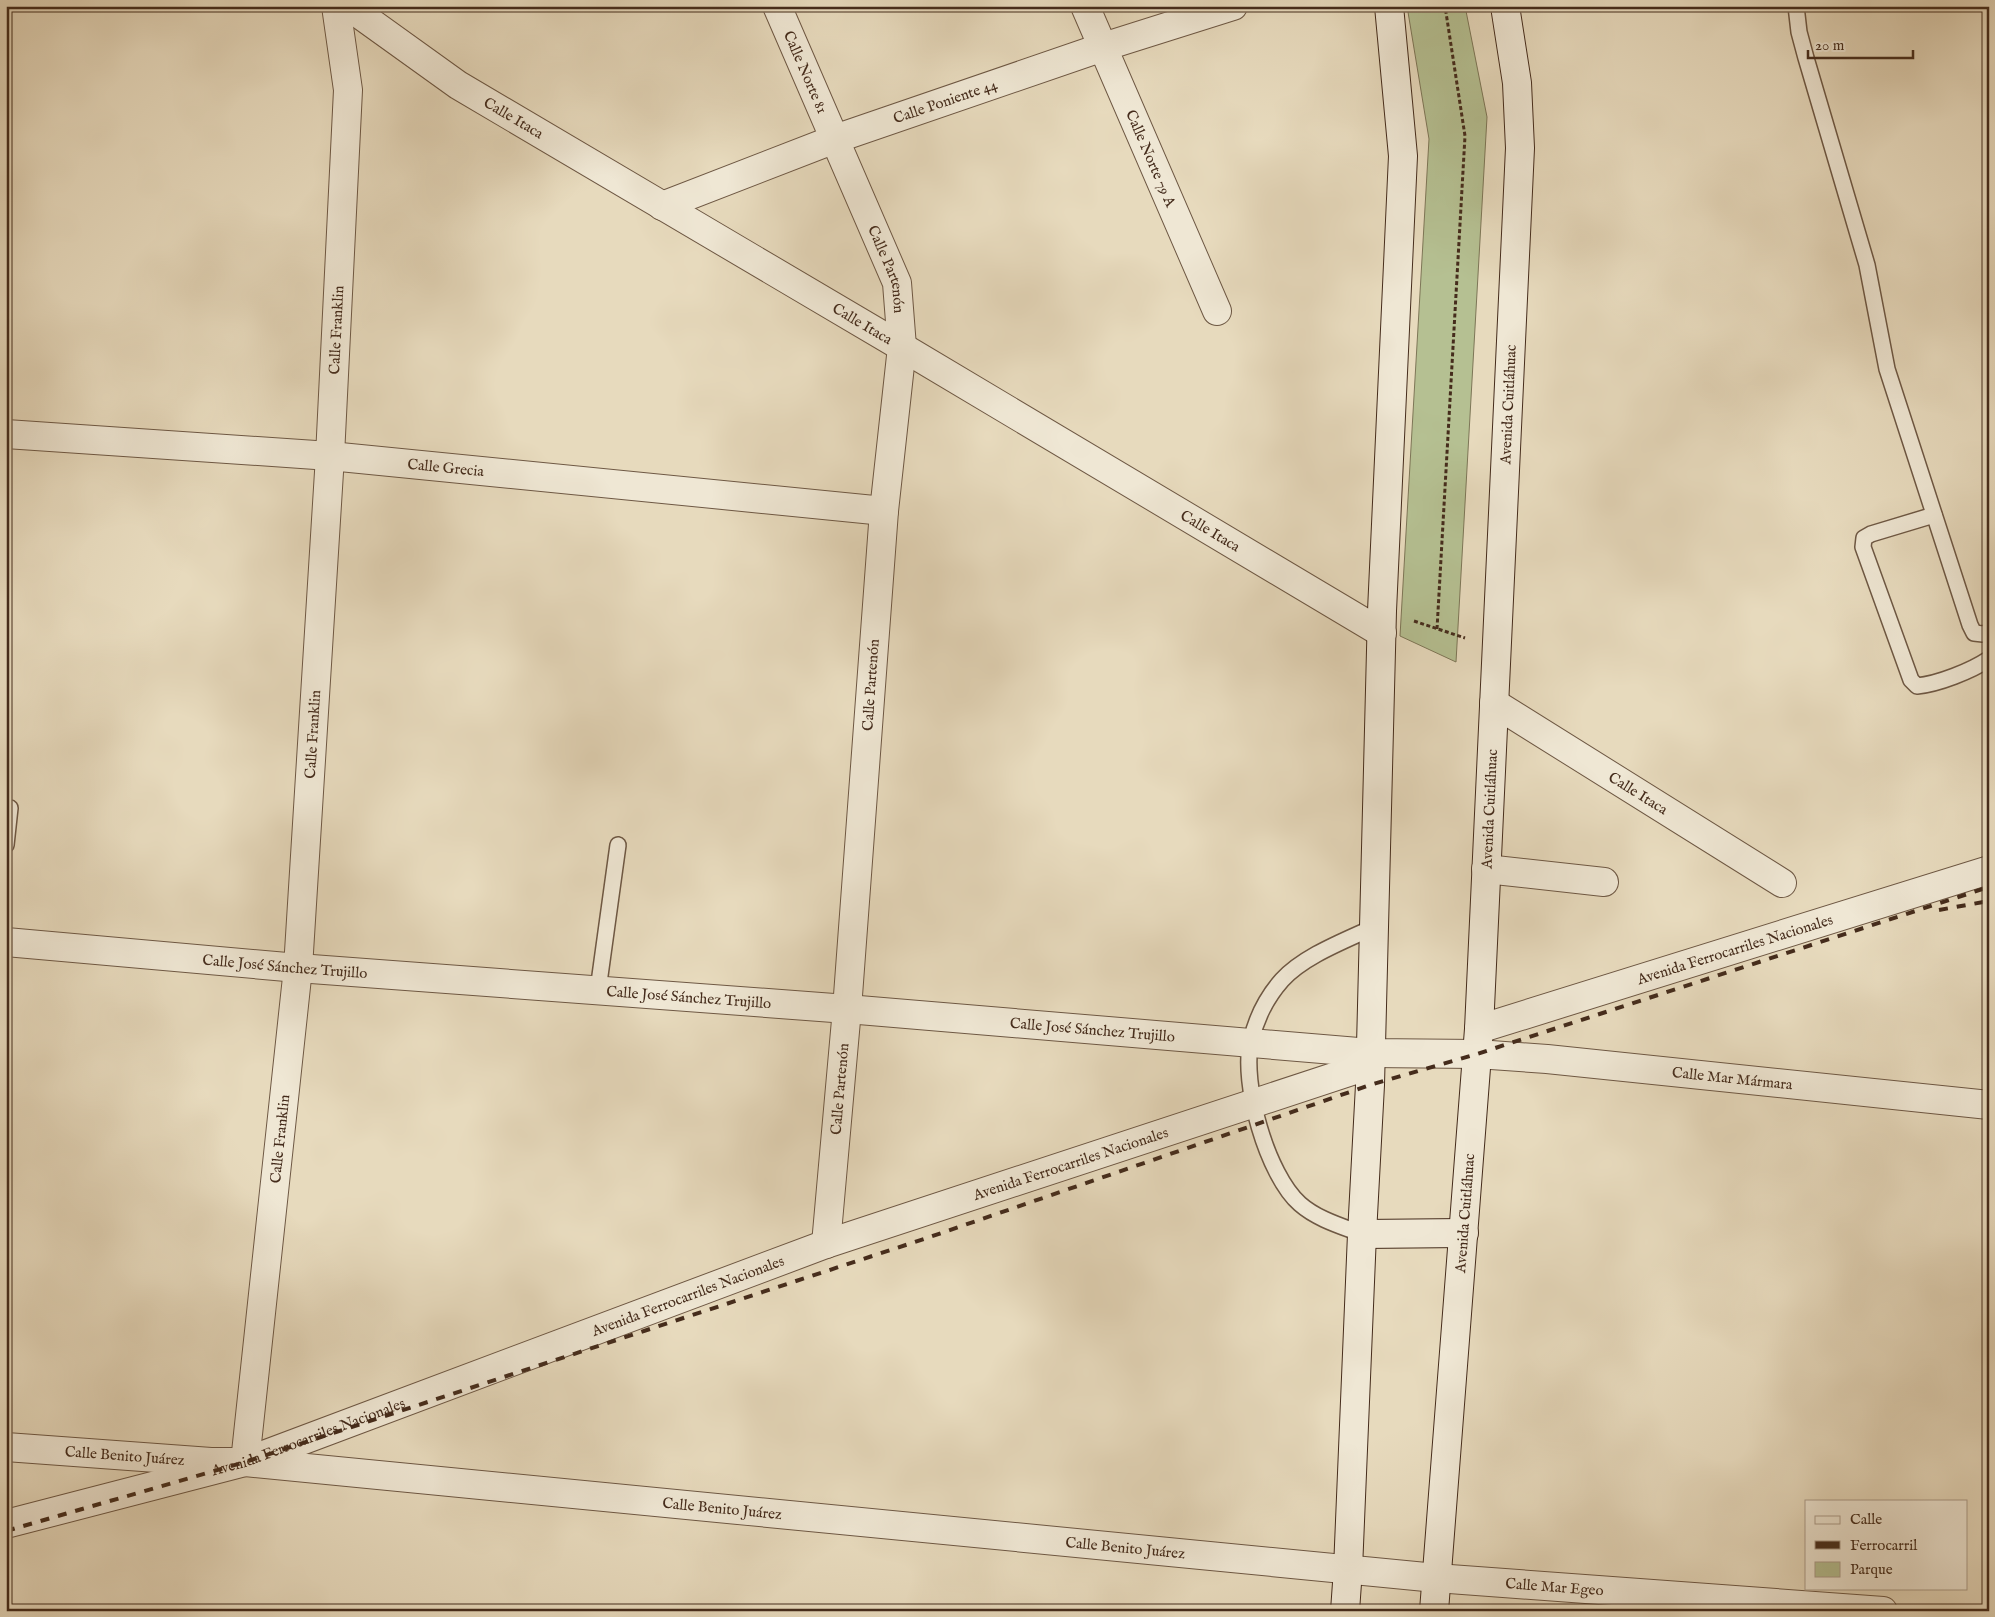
<svg xmlns="http://www.w3.org/2000/svg" width="1995" height="1617" font-family="'IM FELL English',serif">
  <style>
    .green { fill: #b5c092; stroke: #7d7657 }
    .lines { fill: none; stroke-linecap: round; stroke-linejoin: round }
    .lane-casing { stroke: #6e5844; stroke-width: 18 }
    .street-casing { stroke: #6e5844; stroke-width: 30 }
    .secondary-casing { stroke: #452c1c; stroke-width: 30 }
    .path { stroke: #452c1c; stroke-width: 3; stroke-dasharray: 4 2.5; stroke-linecap: butt }
    .lane { stroke: #efe7d4; stroke-width: 15 }
    .street { stroke: #efe7d4; stroke-width: 28 }
    .secondary { stroke: #efe7d4; stroke-width: 28 }
    .rail { stroke: #452c1c; stroke-width: 4; stroke-dasharray: 9 9; stroke-linecap: butt }
    .labels { text-anchor: middle; dominant-baseline: central; stroke-width: 4.5; stroke-linejoin: round; paint-order: stroke }
    .street-label { font-size: 15px; fill: #452c1c; stroke: #efe7d4 }
  </style>
  <rect width="100%" height="100%" fill="#e7dabd"/>
  <filter id="stains"><feTurbulence type="fractalNoise" baseFrequency=".004" numOctaves="4"/><feColorMatrix values="0 0 0 0 .2 0 0 0 0 .09 0 0 0 0 .02 0 0 0 .5 -.17"/></filter>
  <radialGradient id="worn" r=".72"><stop offset=".6" stop-color="#630" stop-opacity="0"/><stop offset="1" stop-color="#630" stop-opacity=".3"/></radialGradient>
  <path class="green" d="M1407,6H1465L1487,117L1456,662L1400,636L1429,139Z"/>
  <g class="lines">
    <g class="lane-casing">
      <g id="lane">
        <path d="M1796,6L1799,32L1806,58L1867,265L1887,369L1970,625L1974,633L1983,634L1989,633"/>
        <path d="M1934,515L1871,534L1864,538L1863,547L1911,680L1917,686C1938,684 1971,671 1989,659"/>
        <path d="M6,845L10,808"/>
        <path d="M598,990L618,845"/>
        <path d="M1362,1234C1341,1226 1317,1219 1300,1204C1267,1175 1241,1083 1251,1041C1256,1019 1267,997 1282,980C1304,956 1344,941 1374,927"/>
      </g>
    </g>
    <g class="street-casing">
      <g id="street">
        <path id="s1" d="M348,6L458,85L902,347L1382,633"/>
        <path id="s2" d="M777,6L897,283L902,347L884,511L847,1009L826,1244"/>
        <path id="s3" d="M1085,6L1217,311"/>
        <path id="s4" d="M662,206L835,139L1103,47L1233,6"/>
        <path id="s5" d="M6,434L330,456L884,511"/>
        <path id="s6" d="M1494,703L1782,883"/>
        <path d="M1486,869L1604,882"/>
        <path id="s7" d="M6,942L298,968L847,1009L1370,1053L1477,1054L1547,1059L1989,1105"/>
        <path id="s8" d="M1479,1029L1989,870"/>
        <path id="s9" d="M6,1447L211,1462H245L1436,1578L1883,1611"/>
        <path id="s10" d="M245,1462L298,968L330,456L348,90L336,6"/>
        <path id="s11" d="M6,1524L245,1462L826,1244L1370,1065"/>
      </g>
    </g>
    <g class="secondary-casing">
      <g id="secondary">
        <path d="M1362,1234L1464,1233"/>
        <path d="M1345,1611L1348,1569L1362,1234L1370,1085L1382,611L1403,156L1389,6"/>
        <path id="s12" d="M1434,1611L1479,1029L1520,148L1517,83L1505,6"/>
      </g>
    </g>
    <g class="path">
      <path d="M1414,621L1465,638"/>
      <path d="M1437,629L1465,136L1445,6"/>
    </g>
    <use href="#lane" class="lane"/>
    <use href="#street" class="street"/>
    <use href="#secondary" class="secondary"/>
    <g class="rail">
      <path d="M1939,910L1989,901"/>
      <path d="M6,1531L245,1462L924,1239L1370,1085L1477,1054L1989,887"/>
    </g>
  </g>
  <g class="labels">
    <g class="street-label">
      <text stroke="none"><textPath href="#s2" startOffset="72">Calle Norte 81</textPath></text>
      <text stroke="none"><textPath href="#s4" startOffset="302">Calle Poniente 44</textPath></text>
      <text stroke="none"><textPath href="#s1" startOffset="200">Calle Itaca</textPath></text>
      <text stroke="none"><textPath href="#s3" startOffset="166">Calle Norte 79 A</textPath></text>
      <text stroke="none"><textPath href="#s2" startOffset="286">Calle Partenón</textPath></text>
      <text stroke="none"><textPath href="#s1" startOffset="605">Calle Itaca</textPath></text>
      <text stroke="none"><textPath href="#s10" startOffset="1136">Calle Franklin</textPath></text>
      <text stroke="none"><textPath href="#s12" startOffset="1209">Avenida Cuitláhuac</textPath></text>
      <text stroke="none"><textPath href="#s5" startOffset="441">Calle Grecia</textPath></text>
      <text stroke="none"><textPath href="#s1" startOffset="1010">Calle Itaca</textPath></text>
      <text transform="translate(871 685) rotate(-86)">Calle Partenón</text>
      <text stroke="none"><textPath href="#s10" startOffset="731">Calle Franklin</textPath></text>
      <text stroke="none"><textPath href="#s6" startOffset="170">Calle Itaca</textPath></text>
      <text stroke="none"><textPath href="#s12" startOffset="804">Avenida Cuitláhuac</textPath></text>
      <text stroke="none"><textPath href="#s8" startOffset="268">Avenida Ferrocarriles Nacionales</textPath></text>
      <text stroke="none"><textPath href="#s7" startOffset="280">Calle José Sánchez Trujillo</textPath></text>
      <text stroke="none"><textPath href="#s7" startOffset="685">Calle José Sánchez Trujillo</textPath></text>
      <text stroke="none"><textPath href="#s7" startOffset="1090">Calle José Sánchez Trujillo</textPath></text>
      <text stroke="none"><textPath href="#s7" startOffset="1732">Calle Mar Mármara</textPath></text>
      <text transform="translate(840 1089) rotate(-85)">Calle Partenón</text>
      <text stroke="none"><textPath href="#s10" startOffset="325">Calle Franklin</textPath></text>
      <text stroke="none"><textPath href="#s11" startOffset="1125">Avenida Ferrocarriles Nacionales</textPath></text>
      <text stroke="none"><textPath href="#s12" startOffset="399">Avenida Cuitláhuac</textPath></text>
      <text stroke="none"><textPath href="#s11" startOffset="720">Avenida Ferrocarriles Nacionales</textPath></text>
      <text stroke="none"><textPath href="#s11" startOffset="315">Avenida Ferrocarriles Nacionales</textPath></text>
      <text stroke="none"><textPath href="#s9" startOffset="119">Calle Benito Juárez</textPath></text>
      <text stroke="none"><textPath href="#s9" startOffset="719">Calle Benito Juárez</textPath></text>
      <text stroke="none"><textPath href="#s9" startOffset="1124">Calle Benito Juárez</textPath></text>
      <text stroke="none"><textPath href="#s9" startOffset="1555">Calle Mar Egeo</textPath></text>
    </g>
  </g>
  <rect width="1995" height="1617" fill="none" stroke="#e7dabd" stroke-width="25"/>
  <rect x="8" y="8" width="1980" height="1602" fill="none" stroke="#452c1c" stroke-width="2.5"/>
  <rect x="12" y="12" width="1970" height="1592" fill="none" stroke="#452c1c"/>
  <rect x="1805" y="1500" width="162" height="90" fill="#efe7d4" stroke="#ab9c8a"/>
  <rect x="1815" y="1516" width="25" height="8" fill="#efe7d4" stroke="#ab9c8a"/>
  <text x="1850" y="1524" font-size="15" fill="#452c1c">Calle</text>
  <rect x="1815" y="1541" width="25" height="8" fill="#452c1c" stroke="#ab9c8a"/>
  <text x="1850" y="1550" font-size="15" fill="#452c1c">Ferrocarril</text>
  <rect x="1815" y="1562" width="25" height="15" fill="#b5c092" stroke="#ab9c8a"/>
  <text x="1850" y="1574" font-size="15" fill="#452c1c">Parque</text>
  <path d="M1808 50v8h105v-8" fill="none" stroke="#452c1c" stroke-width="2.5"/>
  <text x="1815" y="50" font-size="15" fill="#452c1c" stroke="#efe7d4" stroke-width="4" paint-order="stroke">20 m</text>
  <rect width="100%" height="100%" filter="url(#stains)"/>
  <rect width="100%" height="100%" fill="url(#worn)"/>
</svg>
